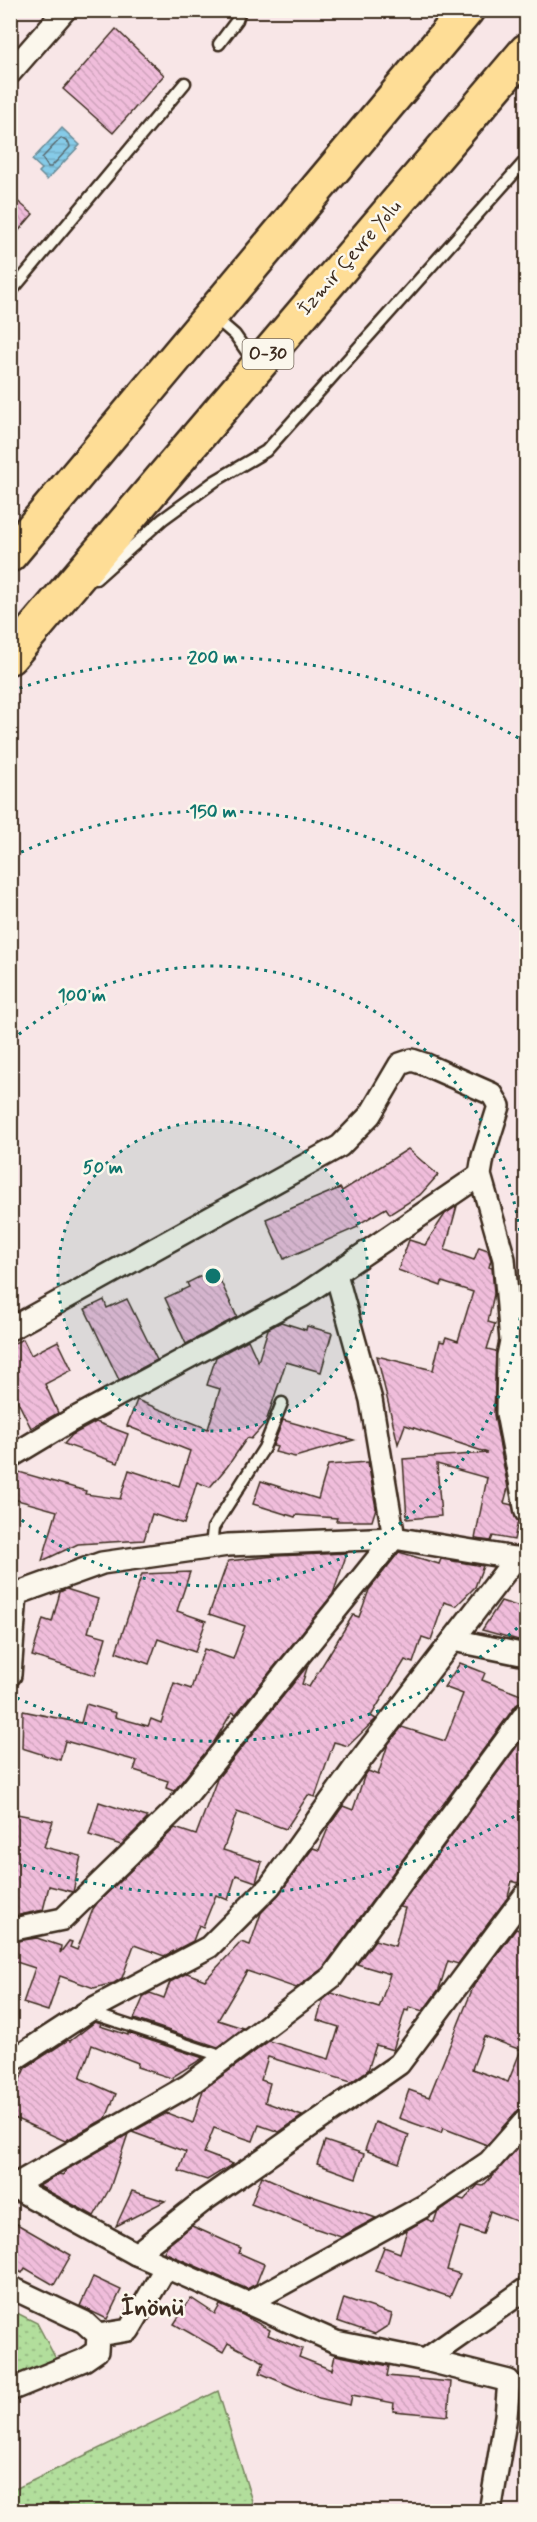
<svg xmlns="http://www.w3.org/2000/svg" width="537" height="2522" font-family="Mynerve,sans-serif">
  <style>
    .grass { fill: url(#grass-dots); stroke: #76845d; stroke-width: 1.5 }
    .water { fill: url(#water-rules); stroke: #688b97; stroke-width: 1.5 }
    .lines { fill: none; stroke-linecap: round; stroke-linejoin: round }
    .shore { stroke: #596a6f; stroke-width: 1.5 }
    .building { fill: url(#building-back-hatch); stroke: #3b2a1e; stroke-width: 1.5; fill-rule: evenodd }
    .lane-casing { stroke: #3b2a1e; stroke-width: 15 }
    .street-casing { stroke: #3b2a1e; stroke-width: 26 }
    .highway-casing { stroke: #3b2a1e; stroke-width: 38 }
    .lane { stroke: #fbf7ec; stroke-width: 10 }
    .street { stroke: #fbf7ec; stroke-width: 21 }
    .highway { stroke: #fedd96; stroke-width: 33 }
    .ring { fill: none; stroke: #0f766e; stroke-width: 3; stroke-dasharray: 3 6 }
    .labels { text-anchor: middle; dominant-baseline: central; stroke-width: 5; stroke-linejoin: round; paint-order: stroke }
    .shield { fill: #fbf7ec; stroke: #75685c; stroke-width: 1.5 }
    .shield-label { font-size: 18px; font-weight: bold; fill: #3b2a1e }
    .street-label { font-size: 20px; fill: #3b2a1e; stroke: #fbf7ec }
    .district-label { font-size: 26px; font-weight: bold; fill: #3b2a1e; stroke: #fbf7ec }
    .centre { fill: #0f766e; stroke: #fbf7ec; stroke-width: 3 }
    .ring-label { font-size: 18px; text-anchor: middle; font-weight: bold; fill: #0f766e; stroke: #fbf7ec; stroke-width: 5; stroke-linejoin: round; paint-order: stroke }
  </style>
  <defs>
    <pattern id="grass-dots" width="8" height="8" patternUnits="userSpaceOnUse" patternTransform="scale(1.5)"><rect width="8" height="8" fill="#b2de9c"/><path d="M2 2h.1M6 6h.1" fill="none" stroke="#9abf86" stroke-width="1.8" stroke-linecap="round"/></pattern>
    <pattern id="water-rules" width="6" height="5" patternUnits="userSpaceOnUse" patternTransform="scale(1.5)"><rect width="6" height="5" fill="#86cbe8"/><path d="M0 2.5h6" fill="none" stroke="#75aec7"/></pattern>
    <pattern id="building-back-hatch" width="6" height="6" patternUnits="userSpaceOnUse" patternTransform="scale(1.5)"><rect width="6" height="6" fill="#f0bddb"/><path d="M-1 5l2 2M0 0l6 6M5-1l2 2" fill="none" stroke="#cfa3bc"/></pattern>
  </defs>
  <rect width="100%" height="100%" fill="#f8e6e7"/>
  <filter id="ink" filterUnits="userSpaceOnUse"><feTurbulence type="fractalNoise" baseFrequency=".0167" numOctaves="2"/><feDisplacementMap in="SourceGraphic" scale="12" xChannelSelector="R" yChannelSelector="G"/><feConvolveMatrix kernelMatrix="1 2 1 2 8 2 1 2 1" color-interpolation-filters="sRGB"/></filter>
  <g filter="url(#ink)">
    <g class="grass">
      <path d="M11,2310L37,2323L56,2359L11,2379Z"/>
      <path d="M218,2391L255,2511H11V2491Z"/>
    </g>
    <path class="water" d="M62,128L80,145L47,180L39,172L42,169L32,160Z"/>
    <g class="lines">
      <path class="shore" d="M61,138L69,143L70,147L51,167H48L42,158Z"/>
    </g>
    <g class="building">
      <path d="M116,29L164,75L113,133L63,89Z"/>
      <path d="M10,195L33,214L10,241Z"/>
      <path d="M408,1149L438,1175L420,1195L390,1214L386,1208L357,1225L358,1227L284,1259L266,1219L340,1188L342,1191Z"/>
      <path d="M457,1206L445,1250L474,1260L479,1247L488,1250L491,1260L489,1267L492,1268L494,1294L488,1322L495,1324L487,1349L496,1351L494,1415L508,1488L504,1503L512,1505L518,1521L514,1540L493,1536L491,1541L475,1539L487,1478L437,1464L441,1516L407,1519L403,1459L488,1453L405,1425L398,1444L377,1356L433,1370L440,1341L444,1342L446,1337L458,1341L473,1292L442,1282L441,1286L398,1270L409,1240L425,1245L445,1214Z"/>
      <path d="M215,1269L237,1317L186,1344L165,1298L189,1287L187,1283Z"/>
      <path d="M127,1299L157,1360L119,1380L85,1309L104,1300L107,1308Z"/>
      <path d="M281,1322L306,1330L307,1326L332,1333L321,1372L286,1362L266,1422L251,1439L247,1438L227,1467L210,1487L197,1482L184,1524L152,1514L144,1540L78,1544L42,1561L57,1511L10,1498V1476L19,1472L86,1491L85,1494L120,1499L129,1470L179,1486L190,1451L127,1426L137,1400L208,1429L220,1389L207,1385L216,1357L248,1340L258,1362L268,1329Z"/>
      <path d="M23,1339L31,1355L58,1341L72,1370L45,1384L58,1413L31,1428L10,1386V1345Z"/>
      <path d="M283,1420L354,1440L295,1457L275,1452L277,1447L273,1446Z"/>
      <path d="M96,1422L128,1434L118,1463L64,1444L72,1435Z"/>
      <path d="M368,1462L376,1508L372,1521H336L337,1518L296,1515L295,1517L253,1504L261,1481L318,1499L328,1465Z"/>
      <path d="M399,1552L439,1564L441,1559L483,1566L475,1587L456,1606L444,1602L431,1640L422,1637L413,1663L405,1660L371,1716L376,1719L348,1746L334,1742L315,1797L308,1795L286,1829L237,1812L223,1850L262,1862L256,1882L236,1875L228,1900L216,1895L203,1927L199,1925L193,1941L176,1950L164,1956L134,1945L122,1978L114,1983L94,1988L60,1976L48,2011L23,2003L35,1968L10,1960V1942L37,1938L61,1946L60,1953L69,1941L72,1942L70,1947L77,1950L93,1909L98,1902L175,1828L196,1835L217,1779L308,1665L302,1684L309,1687L353,1615L359,1617L369,1590Z"/>
      <path d="M347,1553L333,1594L236,1714L232,1712L214,1742L174,1791L166,1788L168,1781L134,1770L137,1761L65,1741L60,1760L22,1748L23,1711L81,1723L86,1704L116,1713L115,1717L148,1726L151,1719L161,1723L174,1683L191,1689L204,1649L233,1659L245,1626L209,1614L228,1561L275,1556Z"/>
      <path d="M190,1572L177,1611L206,1621L195,1652L158,1639L149,1664L116,1652L142,1574Z"/>
      <path d="M66,1589L98,1599L88,1632L106,1637L95,1675L32,1656L43,1619L52,1622L60,1592Z"/>
      <path d="M501,1601L526,1609V1642L482,1630Z"/>
      <path d="M460,1663L485,1673L482,1680L526,1697V1700L516,1705L323,1968L296,1988L247,1971L218,2020L243,2028L218,2047L134,2019L144,1996L150,1993L164,1998L170,1982L187,1973L205,1980L241,1942L250,1945L261,1913L280,1893L313,1848L319,1850L329,1826L343,1806L353,1810L364,1777L368,1771L378,1775L388,1744L402,1727L445,1741L463,1694L444,1687Z"/>
      <path d="M526,1734V1855L518,1883L512,1881L508,1897L458,1964L448,1961L439,1989L423,2011L409,2007L408,2011L405,2010L393,2050L376,2045L368,2070L351,2082L268,2057L261,2080L270,2083L265,2102L302,2116L279,2132L259,2125L253,2141L214,2128L204,2153L233,2164L207,2180L179,2171L186,2152L132,2132L167,2113L193,2123L203,2090L269,2041L329,2059L339,2027L317,2020L323,2000L332,1993L379,2008L390,1974L357,1964L375,1940L395,1946L405,1908L399,1907Z"/>
      <path d="M99,1802L147,1817V1819L121,1845L89,1835Z"/>
      <path d="M17,1814L53,1821L44,1847L81,1856L73,1892L49,1886L43,1910L10,1917V1822Z"/>
      <path d="M516,1929L526,1932V2108L516,2112L487,2145L443,2128L441,2133L399,2118L409,2090L429,2097L474,1985ZM484,2036L521,2050L508,2082L472,2069Z"/>
      <path d="M95,2022L101,2024L100,2026L128,2035V2033L203,2058L171,2078L137,2067L138,2063L92,2045L80,2078L116,2094L106,2118L65,2141L10,2116V2087L16,2089L25,2068L68,2040L70,2041Z"/>
      <path d="M375,2122L409,2135L399,2163L365,2150Z"/>
      <path d="M128,2134L110,2188L94,2216L39,2186L59,2174L63,2175L66,2170Z"/>
      <path d="M526,2139V2225L490,2211L483,2234L460,2227L447,2270L460,2274L450,2297L375,2271L384,2247L400,2253L407,2230L426,2219L434,2222L437,2213L458,2198L464,2200L478,2185L483,2186Z"/>
      <path d="M325,2141L364,2154L356,2178L317,2164Z"/>
      <path d="M262,2176L294,2190L376,2218L341,2237L311,2227L251,2204Z"/>
      <path d="M132,2191L165,2201L116,2226Z"/>
      <path d="M10,2220L71,2255L54,2285L25,2268L22,2273L10,2267Z"/>
      <path d="M192,2226L241,2248L239,2253L264,2264L256,2284L247,2289L164,2252L167,2246Z"/>
      <path d="M93,2277L121,2290L107,2319L80,2306Z"/>
      <path d="M191,2298L215,2314L220,2305L243,2315L270,2330L268,2335L302,2349L299,2357L332,2370L335,2355L389,2366L387,2376L451,2382L448,2416L393,2411L394,2403L352,2395L350,2405L319,2398L260,2373L264,2362L228,2343L223,2352L174,2324Z"/>
      <path d="M344,2298L392,2314L389,2325L375,2334L337,2321Z"/>
    </g>
    <g class="lines">
      <g class="lane-casing">
        <g id="lane">
          <path d="M219,44L237,20L240,10"/>
          <path d="M10,293L185,83"/>
          <path d="M213,316L235,335L256,365"/>
          <path d="M96,579L163,519L215,481L266,451L526,160"/>
          <path d="M211,1547L213,1528L264,1448L282,1403"/>
          <path d="M90,2010L97,2015L215,2054L222,2060"/>
        </g>
      </g>
      <g class="street-casing">
        <g id="street">
          <path d="M10,73L65,10"/>
          <path d="M10,1329L340,1146L370,1115L400,1064L412,1060L424,1064L492,1094L499,1106L483,1157L480,1175L504,1259L511,1341L508,1356L507,1413L526,1512"/>
          <path d="M10,1457L70,1421L302,1296L480,1175"/>
          <path d="M453,1640L526,1655"/>
          <path d="M10,1675L16,1594L102,1563L228,1545L394,1538L526,1560"/>
          <path d="M10,1930L63,1919L175,1810L394,1538L371,1400L336,1274"/>
          <path d="M10,2062L90,2010L209,1947L270,1886L355,1767L516,1558"/>
          <path d="M10,2185L136,2254L336,2342L425,2360L509,2381L506,2416L490,2512"/>
          <path d="M13,2186L189,2085L332,1977L526,1713"/>
          <path d="M136,2254L203,2201L399,2064L526,1894"/>
          <path d="M10,2287L84,2322L98,2335L97,2351L84,2360L10,2390"/>
          <path d="M248,2303L424,2206L489,2162L526,2120"/>
          <path d="M98,2335L129,2330L166,2267"/>
          <path d="M425,2360L526,2289"/>
        </g>
      </g>
      <g class="highway-casing">
        <g id="highway">
          <path d="M10,555L467,10"/>
          <path d="M10,657L526,51"/>
        </g>
      </g>
      <use href="#lane" class="lane"/>
      <use href="#street" class="street"/>
      <use href="#highway" class="highway"/>
    </g>
  </g>
  <circle cx="213" cy="1276" r="155" fill="#0f766e" fill-opacity=".12"/>
  <g class="ring">
    <circle cx="213" cy="1276" r="155"/>
    <path d="M12 1040A310 310 0 1 1 12 1512"/>
    <path d="M524 1622A465 465 0 0 1 13 1696M13 856A465 465 0 0 1 524 930"/>
    <path d="M522 1812A619 619 0 0 1 11 1861M11 691A619 619 0 0 1 522 740"/>
  </g>
  <g class="labels">
    <rect class="shield" x="242.5" y="339" width="51" height="30" rx="4.5"/>
    <g class="shield-label">
      <text x="268" y="354">O-30</text>
    </g>
    <g class="street-label">
      <text transform="translate(350 258) rotate(-49)">İzmir Çevre Yolu</text>
    </g>
    <g class="district-label">
      <text x="152" y="2308">İnönü</text>
    </g>
  </g>
  <circle cx="213" cy="1276" r="9" class="centre"/>
  <g class="ring-label">
    <text x="213" y="663">200 m</text>
    <text x="213" y="817">150 m</text>
    <text x="82" y="1001">100 m</text>
    <text x="103" y="1173">50 m</text>
  </g>
  <rect width="537" height="2522" fill="none" stroke="#fbf7ec" stroke-width="36"/>
  <rect x="18" y="18" width="501" height="2486" fill="none" stroke="#3b2a1e" stroke-width="2" filter="url(#ink)"/>
</svg>
